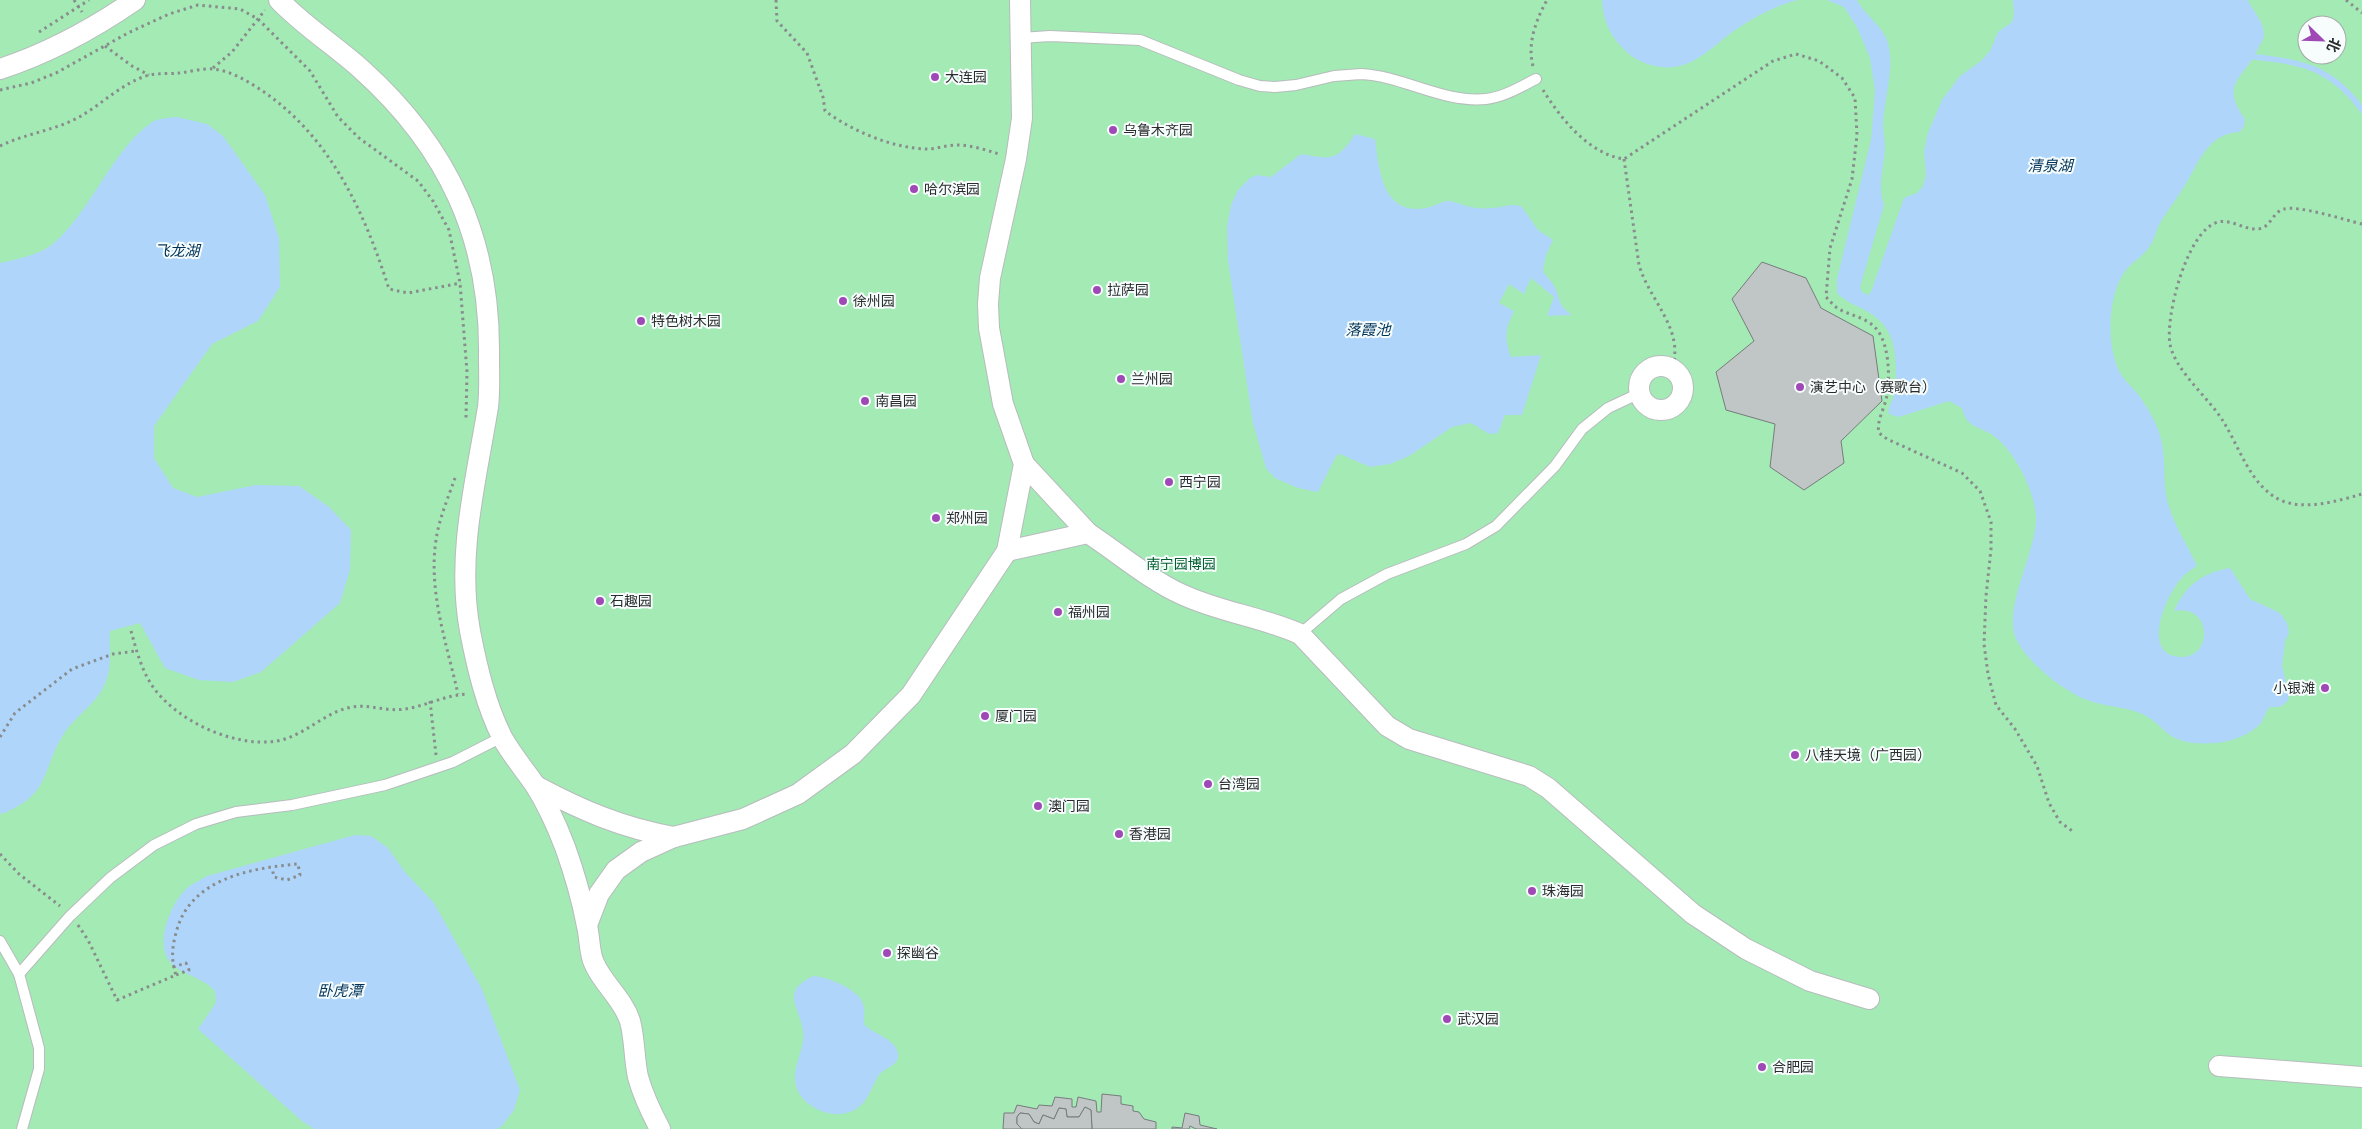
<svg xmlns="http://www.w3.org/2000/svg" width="2362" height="1129" font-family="Poppins,'Noto Sans SC',sans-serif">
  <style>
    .green { fill: #a3eab5; fill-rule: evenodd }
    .water { fill: #afd6fa }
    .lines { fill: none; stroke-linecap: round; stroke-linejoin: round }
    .stream { stroke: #afd6fa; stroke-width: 5.5 }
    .building { fill: #c0c5c6; stroke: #777c7d }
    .lane-casing { stroke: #b7bcbc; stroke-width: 12 }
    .street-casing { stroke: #b7bcbc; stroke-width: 22 }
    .path { stroke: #888c8c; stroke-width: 3; stroke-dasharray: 2.5 4; stroke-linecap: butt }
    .lane { stroke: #fff; stroke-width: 10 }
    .street { stroke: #fff; stroke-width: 20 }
    .poi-dot { fill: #9f49b7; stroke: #f7fdfd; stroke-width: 2 }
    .labels { text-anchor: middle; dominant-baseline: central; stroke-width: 4; stroke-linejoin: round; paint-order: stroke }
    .poi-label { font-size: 14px; fill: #2b2d2d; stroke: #f7fdfd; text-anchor: start }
    .park-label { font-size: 14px; fill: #025f2d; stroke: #f7fdfd }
    .water-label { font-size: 15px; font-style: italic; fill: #003358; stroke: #f7fdfd }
  </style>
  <rect width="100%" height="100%" fill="#f7fdfd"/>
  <path class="green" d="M0,0H2362V1129H0ZM2307,25H2337V55H2307Z"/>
  <g class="water">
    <path d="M1602,0H1797C1776,6 1756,16 1738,28C1711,46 1692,74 1655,66C1645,64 1635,59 1628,53C1611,38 1603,22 1602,0Z"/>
    <path d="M1827,0H1857C1865,15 1881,25 1887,40C1896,66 1884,98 1883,125C1883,132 1885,140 1885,148C1884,168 1877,186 1884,205L1860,287L1862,292L1868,295L1871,292L1904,198L1917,193L1923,186L1926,175L1924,151L1928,133L1942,100L1960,76L1981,61L1990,51L1998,32L2012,22L2014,15L2013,0H2248C2253,11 2264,22 2264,35C2264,39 2260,44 2258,49C2244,78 2219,84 2245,119L2244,126L2240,132C2206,133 2198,166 2182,190C2175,202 2165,213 2159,225C2156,232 2154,239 2150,246C2144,256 2133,261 2126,270C2107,294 2105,349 2122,376C2126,382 2132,387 2137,393C2146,405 2154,418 2159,432C2167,454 2162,478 2167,500C2173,524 2187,544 2197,566C2188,571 2180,578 2175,587C2163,604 2143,656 2181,657C2214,657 2212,604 2174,611C2186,585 2202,573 2230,568L2250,599L2280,613L2287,623L2289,633L2285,641L2282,666L2289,695L2288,701L2280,707H2270C2266,711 2264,718 2261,723C2252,734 2230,742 2216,743C2199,744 2180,744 2166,732C2158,725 2152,718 2142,714C2125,706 2105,707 2087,700C2063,691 2024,660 2015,636C2005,606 2034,554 2036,522C2037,512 2032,494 2028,485C2022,469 2008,446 1994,436C1978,425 1967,429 1962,408L1949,401L1899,417L1889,414C1887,406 1894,400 1895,392C1896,387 1896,382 1896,377C1896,350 1894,328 1870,313C1858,306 1847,303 1837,293V279L1871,140L1875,91L1870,58L1857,27L1844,7Z"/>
    <path d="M177,117L207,124L223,136L265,195L279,238L280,287L258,321L212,344L154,426V458L173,488L197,497L256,485L299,486L329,507L351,530L350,570L340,603L261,672L233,682L199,680L165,668L140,623L110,631C109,646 112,664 107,678C100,702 79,712 65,732C40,770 53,793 2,814L0,813V263C17,259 40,255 54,243C91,211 113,149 151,123C157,118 170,118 177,117Z"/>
    <path d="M1355,134L1375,139C1379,169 1382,216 1426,208C1433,207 1440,202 1447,201C1455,201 1459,204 1466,206C1474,208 1484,209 1492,208C1503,208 1512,202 1522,207L1538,230L1553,240L1546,255L1543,270C1545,276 1550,279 1553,284C1562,299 1555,303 1572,315L1547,316L1554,297L1531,278L1524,294L1509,284L1499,303L1514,311C1505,330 1504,337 1511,357L1541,355L1522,415H1505L1498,433L1489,434L1471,423L1452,427L1409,456L1390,464L1370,467L1340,454L1336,456L1318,492L1298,488L1275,478L1266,468L1253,423L1228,261L1227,227L1231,205L1238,190L1250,178L1257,175L1271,177L1301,154C1331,159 1337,162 1355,134Z"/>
    <path d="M355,835L371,836L388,848L405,872L434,903L481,987L520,1090L514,1110L502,1126L497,1129H314L302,1121L198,1029L216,1003L215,991C204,978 182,975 170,962C154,943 171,903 187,888C193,883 201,880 207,876Z"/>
    <path d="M813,976C826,976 860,990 863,1004C865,1010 864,1018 864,1024C872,1034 895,1038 898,1053C900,1066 885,1067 879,1075C872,1085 869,1099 859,1107C839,1123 803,1110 796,1086C791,1068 806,1048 803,1030C798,1004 781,992 813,976Z"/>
  </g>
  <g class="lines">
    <path class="stream" d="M2254,57C2302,61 2333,69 2362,110"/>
  </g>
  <g class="building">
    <path d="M1762,262L1806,278L1821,308L1873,336L1882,401L1841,441L1844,463L1804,490L1770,467L1775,424L1726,410L1716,372L1754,341L1732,299Z"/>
    <path d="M1102,1094L1121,1096V1104L1133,1106V1111L1139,1112L1144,1119L1156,1122V1129H1092L1091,1110L1085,1107L1079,1117H1067L1066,1109L1059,1108L1054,1119L1043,1115L1039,1124L1034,1122L1029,1114L1020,1113L1017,1117V1124L1022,1129H1003L1004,1113H1014L1017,1105L1037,1109L1039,1105L1052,1106L1055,1097L1072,1099V1107H1076L1078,1097L1096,1101L1097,1112H1101Z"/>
    <path d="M1085,1107L1091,1110L1092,1129H1022L1017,1124V1117L1020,1113L1029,1114L1034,1122L1039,1124L1043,1115L1054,1119L1059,1108L1066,1109L1067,1117H1079Z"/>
    <path d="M1185,1113L1199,1116L1200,1125L1217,1129H1196L1190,1126L1189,1129H1172V1127L1182,1128Z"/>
  </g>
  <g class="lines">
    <g class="lane-casing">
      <g id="lane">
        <path d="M1021,38L1050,36L1140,40L1239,80L1260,86L1275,87L1296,85L1334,76L1361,74C1403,76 1442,103 1486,99C1504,97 1520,87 1536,79"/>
        <path d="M1300,634L1341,599L1387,574L1466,544L1496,526L1555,466L1582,429L1608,408L1640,393"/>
        <path d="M0,941L19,974L39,1048V1069L22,1129"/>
        <path d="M19,974L70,916L110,878L154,845L196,824L236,812L292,805L385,785L453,762L502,737"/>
      </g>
    </g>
    <g class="street-casing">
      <g id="street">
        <path d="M279,0C304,26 334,45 361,69C448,147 491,239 489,357C489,373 490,391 488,407C476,481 456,555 470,631C477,667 486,706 503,739C512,755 524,769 535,785C547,804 557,826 565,847C574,872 582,900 587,926C590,938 589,952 594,963C603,984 623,999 630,1021C635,1040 634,1059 638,1077C643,1095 651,1112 660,1129"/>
        <path d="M1020,0L1022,118L1016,159L990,278L988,304L989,328L1003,404L1024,464L1007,551L1088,533C1117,552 1150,580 1181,594C1219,612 1262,617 1300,634L1387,726L1409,739L1529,776L1548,788L1693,914L1746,949L1810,981L1869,999"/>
        <path d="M0,69C49,53 93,29 135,0"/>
        <circle cx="1661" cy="388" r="22"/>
        <path d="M1024,464L1088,533"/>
        <path d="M536,786C581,810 622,828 674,837"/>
        <path d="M587,925L599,894L616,870L641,852L674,837L743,819L798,794L853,754L911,695L1007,551"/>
        <path d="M2219,1066L2362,1077"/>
      </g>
    </g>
    <g class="path">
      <path d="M74,0L82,12"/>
      <path d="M776,0L777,21L807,53L823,97L825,111C854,132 894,149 930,149C939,148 948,145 957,145C971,145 986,150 999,154"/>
      <path d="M2346,0L2362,13"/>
      <path d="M39,32L89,0"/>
      <path d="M105,46L132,66L149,75"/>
      <path d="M1533,66C1527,43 1536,20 1547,0"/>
      <path d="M213,68L232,52L265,10"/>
      <path d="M0,90L31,83L56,73L128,33L169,14L198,5L240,9L258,19L310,71L338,117L359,138L418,181L433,201L449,230L460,283L463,321L467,372L466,418"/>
      <path d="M1543,90C1561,119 1589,154 1624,159L1773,61L1796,54L1819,61L1842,78L1855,98L1857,135L1852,179L1830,248L1826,297C1830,301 1833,305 1837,308C1850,316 1868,317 1878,331C1889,346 1890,377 1887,395C1885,408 1876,421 1879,433L1887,439L1962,473L1980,491L1991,522V549L1986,596L1984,644L1988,674L1996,705L2015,729L2037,766L2049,803L2060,822L2075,833"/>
      <path d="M0,146C26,133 55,131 81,116C103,103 124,82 149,75C159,73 170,74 179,73C190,72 202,68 213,69C232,71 249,82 264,92C332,139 365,214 389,289L408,293L461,283"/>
      <path d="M1624,159L1639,265C1650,302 1685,329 1672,369"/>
      <path d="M2362,224C2345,220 2299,205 2284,209C2272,212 2271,228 2258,229C2244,230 2232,219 2218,222C2187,230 2165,317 2170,344C2175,371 2209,398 2223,421C2240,448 2250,485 2280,500C2305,511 2337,501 2362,494"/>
      <path d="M455,478C448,498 439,519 436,540C428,591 447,645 458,694"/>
      <path d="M131,631C136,649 141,668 151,684C174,720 234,748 277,741C305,736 324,712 352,707C369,704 387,712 405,709C426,706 445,695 467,694"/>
      <path d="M430,701L436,755"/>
      <path d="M0,737L15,713L72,669L113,654L136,651"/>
      <path d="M0,854L19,874L60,906"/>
      <path d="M78,925L88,940L117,1000L176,975C171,961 172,947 176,933C189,879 250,868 298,864L300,875L287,880L274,877L272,868"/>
      <path d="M173,967L186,963L189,970L176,975"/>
    </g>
    <use href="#lane" class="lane"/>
    <use href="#street" class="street"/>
  </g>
  <g class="poi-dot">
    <circle cx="935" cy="77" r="5"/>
    <circle cx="1113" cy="130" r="5"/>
    <circle cx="914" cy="189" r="5"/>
    <circle cx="1097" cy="290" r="5"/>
    <circle cx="843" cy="301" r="5"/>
    <circle cx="641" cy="321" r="5"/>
    <circle cx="1121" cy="379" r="5"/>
    <circle cx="1800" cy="387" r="5"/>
    <circle cx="865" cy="401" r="5"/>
    <circle cx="1169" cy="482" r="5"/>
    <circle cx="936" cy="518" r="5"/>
    <circle cx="600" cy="601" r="5"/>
    <circle cx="1058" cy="612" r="5"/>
    <circle cx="2325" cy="688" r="5"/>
    <circle cx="985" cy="716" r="5"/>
    <circle cx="1795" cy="755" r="5"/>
    <circle cx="1208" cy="784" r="5"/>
    <circle cx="1038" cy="806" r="5"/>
    <circle cx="1119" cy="834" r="5"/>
    <circle cx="1532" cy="891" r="5"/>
    <circle cx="887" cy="953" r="5"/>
    <circle cx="1447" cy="1019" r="5"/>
    <circle cx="1762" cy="1067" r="5"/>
  </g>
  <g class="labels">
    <g class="poi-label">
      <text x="945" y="77">大连园</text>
      <text x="1123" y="130">乌鲁木齐园</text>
      <text x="924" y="189">哈尔滨园</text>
      <text x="1107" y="290">拉萨园</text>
      <text x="853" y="301">徐州园</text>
      <text x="651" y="321">特色树木园</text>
      <text x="1131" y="379">兰州园</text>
      <text x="1810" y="387">演艺中心（赛歌台）</text>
      <text x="875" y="401">南昌园</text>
      <text x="1179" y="482">西宁园</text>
      <text x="946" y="518">郑州园</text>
      <text x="610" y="601">石趣园</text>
      <text x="1068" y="612">福州园</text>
      <text x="2315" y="688" text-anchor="end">小银滩</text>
      <text x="995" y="716">厦门园</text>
      <text x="1805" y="755">八桂天境（广西园）</text>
      <text x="1218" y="784">台湾园</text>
      <text x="1048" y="806">澳门园</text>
      <text x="1129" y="834">香港园</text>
      <text x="1542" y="891">珠海园</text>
      <text x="897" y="953">探幽谷</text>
      <text x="1457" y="1019">武汉园</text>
      <text x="1772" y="1067">合肥园</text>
    </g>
    <g class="park-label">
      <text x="1181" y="564">南宁园博园</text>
    </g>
    <g class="water-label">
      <text x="2050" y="165">清泉湖</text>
      <text x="177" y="250">飞龙湖</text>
      <text x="1368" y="329">落霞池</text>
      <text x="340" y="990">卧虎潭</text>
    </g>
  </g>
  <g transform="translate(2322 40) rotate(113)"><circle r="24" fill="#f7fdfd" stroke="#a5aaaa"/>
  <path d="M0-4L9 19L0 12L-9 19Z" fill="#9f49b7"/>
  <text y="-8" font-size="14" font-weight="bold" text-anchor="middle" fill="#2b2d2d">北</text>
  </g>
</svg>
